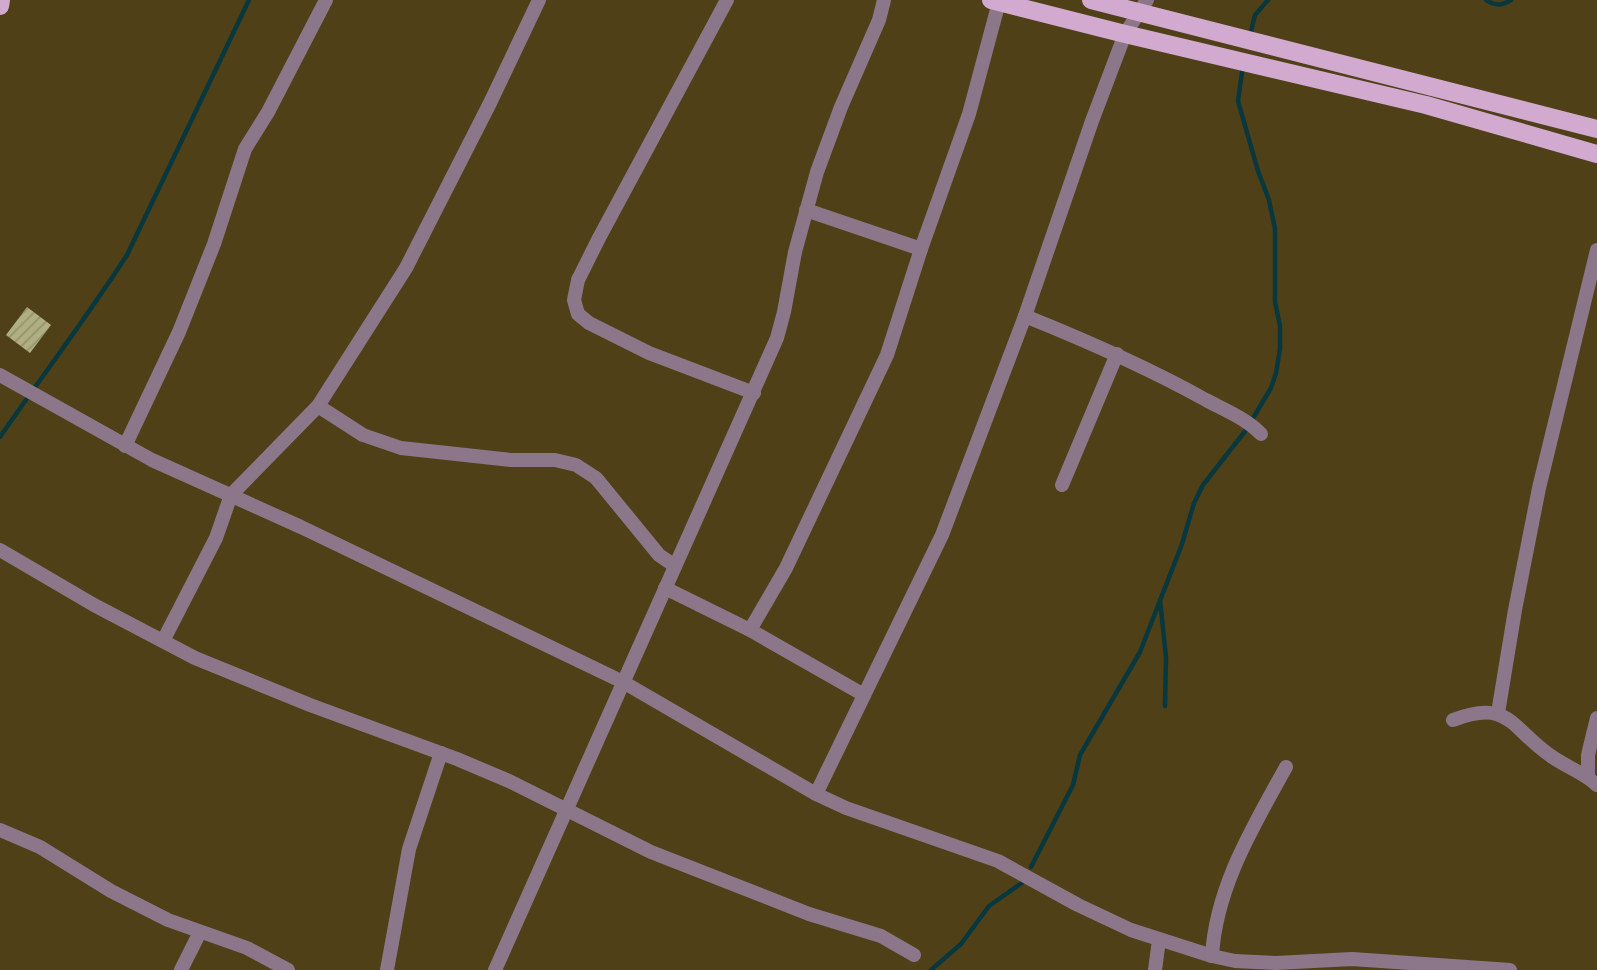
<svg xmlns="http://www.w3.org/2000/svg" width="1597" height="970" font-family="Karla,sans-serif">
  <style>
    .lines { fill: none; stroke-linecap: round; stroke-linejoin: round }
    .stream { stroke: #08383e; stroke-width: 4.5 }
    .building { fill: url(#building-hatch) }
    .minor { stroke: #8b7789; stroke-width: 14 }
    .major { stroke: #d2a9cf; stroke-width: 18 }
  </style>
  <defs>
    <pattern id="building-hatch" width="6" height="6" patternUnits="userSpaceOnUse" patternTransform="scale(1.75)"><rect width="6" height="6" fill="#afaf82"/><path d="M-1 1l2-2M0 6l6-6M5 7l2-2" fill="none" stroke="#949370"/></pattern>
  </defs>
  <rect width="100%" height="100%" fill="#4f4017"/>
  <g class="lines">
    <g class="stream">
      <path d="M1486,0C1495,6 1501,6 1511,0"/>
      <path d="M1250,36L1255,15L1268,0"/>
      <path d="M0,437C42,376 87,317 127,255L249,0"/>
      <path d="M1160,600L1166,657L1165,706"/>
      <path d="M1031,867L1073,785L1080,755L1140,652L1182,544L1194,503L1203,485L1246,430L1271,388L1276,373L1280,349V326L1275,302V229L1269,200L1258,171L1238,101L1243,65"/>
      <path d="M931,970L961,944L989,906L1023,882"/>
    </g>
  </g>
  <path class="building" d="M27,307L51,325L30,353L6,335Z"/>
  <g class="lines">
    <g class="minor">
      <path d="M727,0L599,238L578,280L574,300L578,314L589,323L649,353L754,393"/>
      <path d="M806,210L921,249"/>
      <path d="M1025,316C1087,341 1147,367 1206,400C1225,410 1247,419 1261,434"/>
      <path d="M0,375L152,460L301,527L623,682L816,794L846,808L998,861L1078,905L1131,930L1212,956L1235,961L1276,963L1352,959L1510,970"/>
      <path d="M318,406L363,435L401,448L511,460H555L576,465L596,478L659,555L675,566"/>
      <path d="M125,446L179,332L214,244L245,149L268,112L326,0"/>
      <path d="M1062,485L1117,354"/>
      <path d="M0,550L94,605L195,658L310,705L457,759L509,781L651,852L809,914L881,936L914,955"/>
      <path d="M665,588L750,630L864,695"/>
      <path d="M750,630L786,568L887,355L921,249L969,114L999,2"/>
      <path d="M163,641L216,538L231,495L318,406L406,268L490,103L539,0"/>
      <path d="M1498,713L1515,610L1539,488L1597,250"/>
      <path d="M1453,720C1510,698 1511,729 1551,756C1566,767 1583,772 1597,785"/>
      <path d="M1588,777V755L1597,718"/>
      <path d="M816,794L942,535L1025,316L1092,121L1125,34L1147,0"/>
      <path d="M0,830L40,847L111,891L168,920L247,948L288,970"/>
      <path d="M1212,956C1216,887 1253,827 1286,767"/>
      <path d="M181,970L200,932"/>
      <path d="M387,970L409,849L441,753"/>
      <path d="M495,970L777,338L784,312L795,252L817,172L841,107L879,20L884,0"/>
      <path d="M1155,970L1159,940"/>
    </g>
    <g class="major">
      <path d="M991,0L1125,34L1426,105L1597,154"/>
      <path d="M1091,0L1597,129"/>
      <path d="M0,6L1,0"/>
    </g>
  </g>
</svg>
